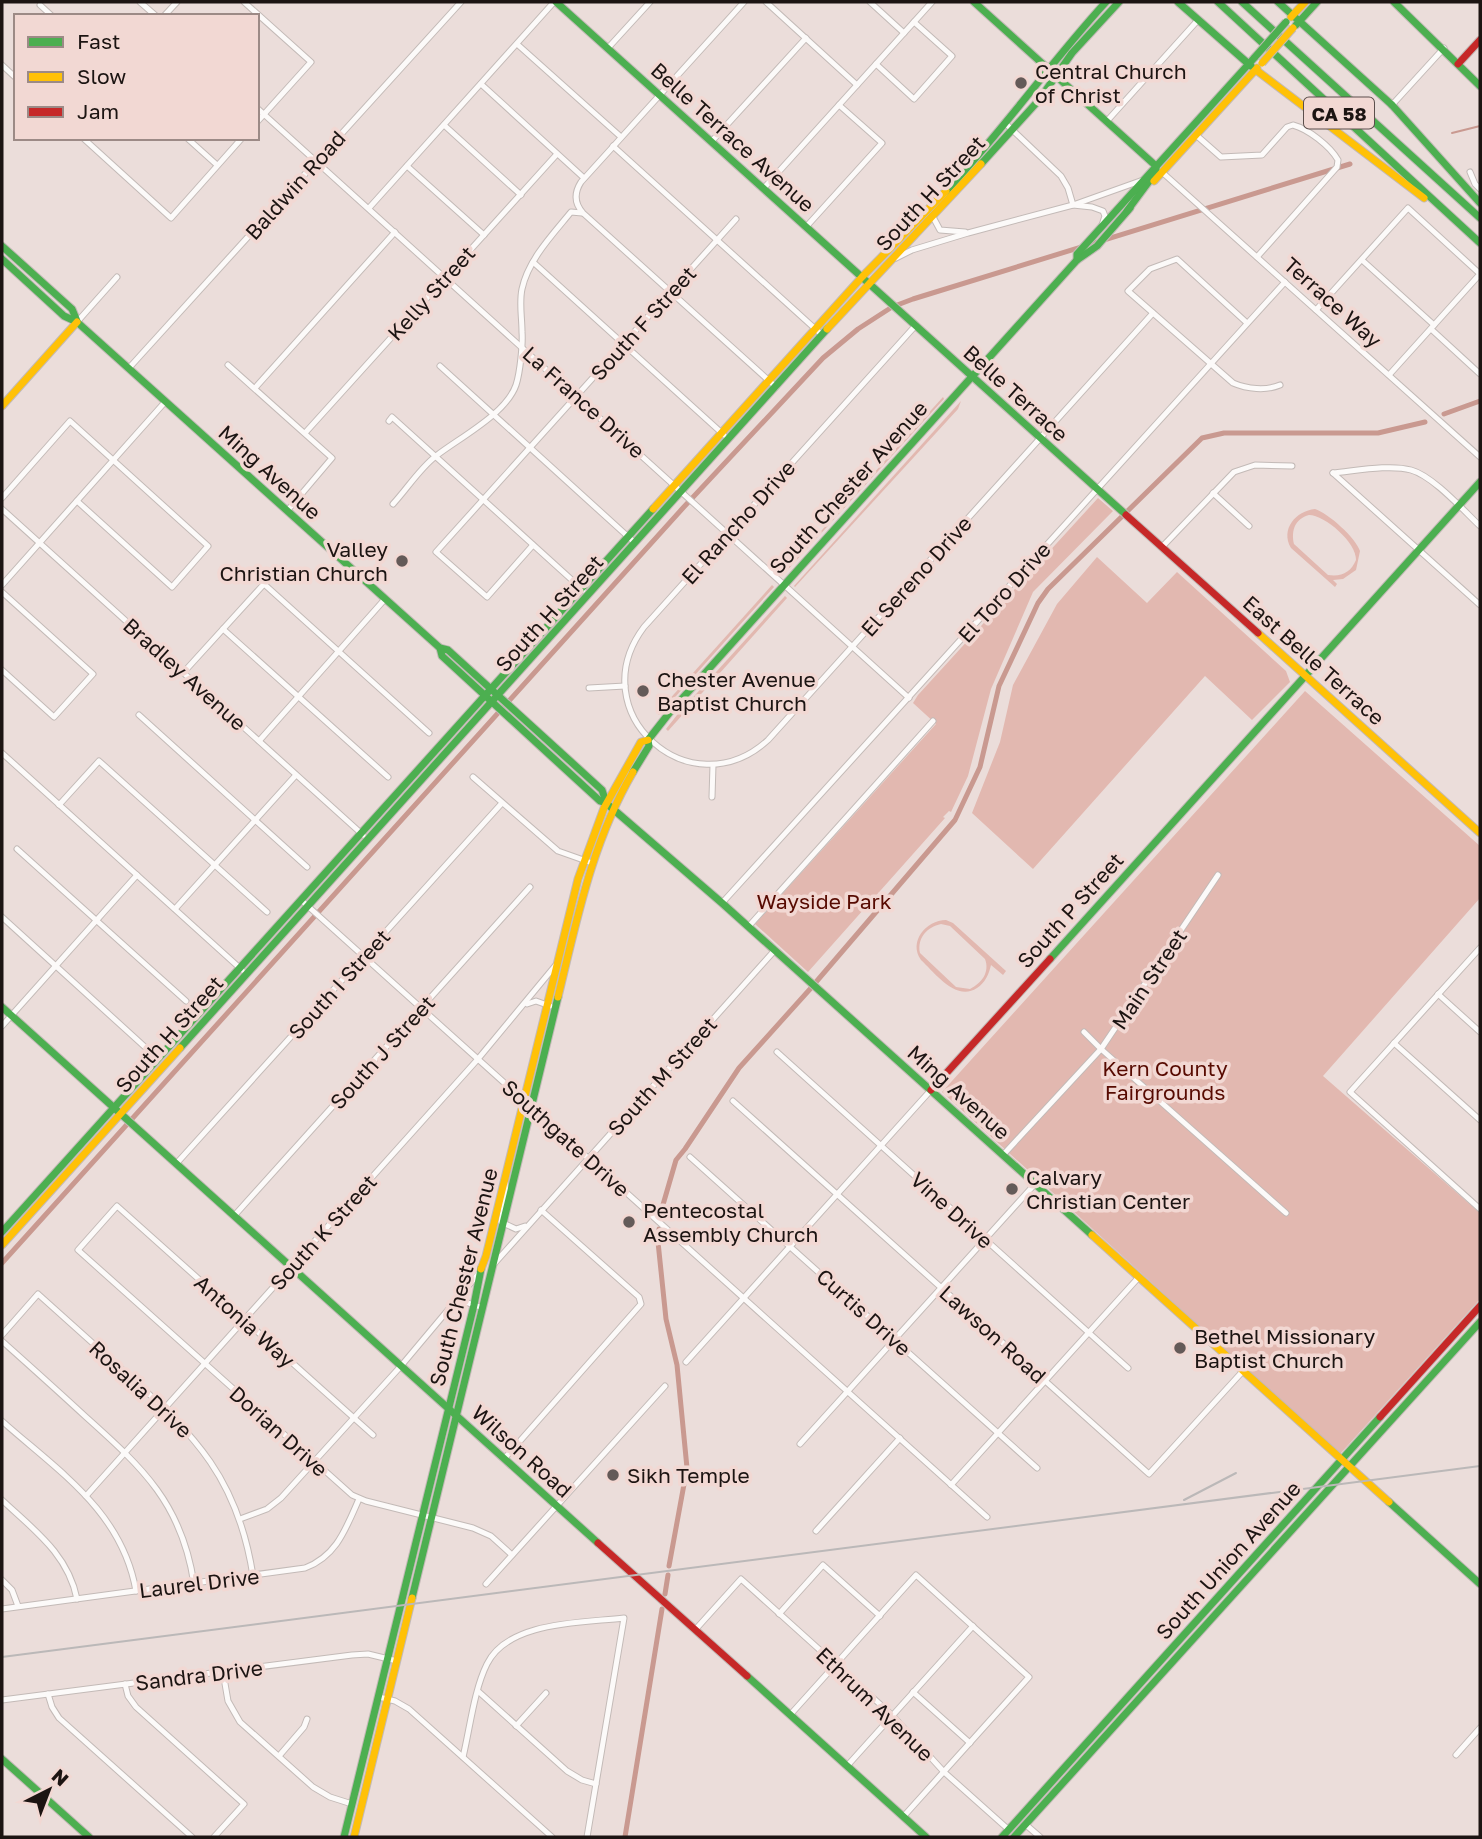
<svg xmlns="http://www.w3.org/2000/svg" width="1482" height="1839" font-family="'Golos Text',sans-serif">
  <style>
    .green { fill: #e2b8b0; fill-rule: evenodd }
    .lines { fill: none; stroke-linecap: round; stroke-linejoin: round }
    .stream { stroke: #c99990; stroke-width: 2 }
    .canal { stroke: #c99990; stroke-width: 5 }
    .street-casing { stroke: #c3bab7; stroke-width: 7 }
    .fast-casing { stroke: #c3bab7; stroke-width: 9 }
    .slow-casing { stroke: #c3bab7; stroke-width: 9 }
    .jam-casing { stroke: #c3bab7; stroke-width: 9 }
    .street { stroke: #fcfaf9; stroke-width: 5 }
    .fast { stroke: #4caf50; stroke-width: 7 }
    .slow { stroke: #ffc107; stroke-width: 7 }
    .jam { stroke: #c62828; stroke-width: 7 }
    .rail { stroke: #bbb8b8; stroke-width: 2 }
    .fast-bridge-casing { stroke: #c3bab7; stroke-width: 9; stroke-linecap: butt }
    .slow-bridge-casing { stroke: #c3bab7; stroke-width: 9; stroke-linecap: butt }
    .fast-bridge { stroke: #4caf50; stroke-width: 7 }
    .slow-bridge { stroke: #ffc107; stroke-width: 7 }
    .poi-dot { fill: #645a58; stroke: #f2d8d3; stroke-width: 2.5 }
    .labels { text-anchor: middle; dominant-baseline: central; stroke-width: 7; stroke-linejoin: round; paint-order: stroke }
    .shield { fill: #f2d8d3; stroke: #5c4f4c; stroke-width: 2 }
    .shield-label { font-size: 19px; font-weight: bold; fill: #1c1412 }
    .poi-label { font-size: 21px; fill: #1c1412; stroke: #f2d8d3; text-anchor: start }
    .street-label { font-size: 21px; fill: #1c1412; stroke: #f2d8d3 }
    .park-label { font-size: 21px; fill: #570a01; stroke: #f2d8d3 }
  </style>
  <rect width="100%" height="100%" fill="#ebddda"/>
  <g class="green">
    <path d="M943,397L944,399L782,576V574Z"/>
    <path d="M961,401L958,409L795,587L794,586Z"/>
    <path d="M1098,498L1113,511L1033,592L991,689L968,776L951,812L949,811L943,817L945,818L808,972L755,924L936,724L913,703L918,695Z"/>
    <path d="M1315,509C1328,513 1356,538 1360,551L1356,570L1343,579L1333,580L1337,584L1335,587L1291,548C1280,529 1296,511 1315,509ZM1309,515C1325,515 1357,543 1356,560C1351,572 1342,577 1328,575L1294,544C1291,530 1295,519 1309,515Z"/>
    <path d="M1097,557L1147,603L1177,572L1286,671L1290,682L1252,720L1205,676L1033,869L972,813L1000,742L1013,685L1057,604Z"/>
    <path d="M772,585L774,587L659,715L657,713Z"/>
    <path d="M785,596L787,598L668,731L666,729L677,715Z"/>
    <path d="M1305,691L1480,846V898L1323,1076L1480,1213V1299L1340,1454L942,1092Z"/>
    <path d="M946,920L953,923L1006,971L1003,975L991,965C989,974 985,983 977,988C956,1002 935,973 921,960C908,942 926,920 946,920ZM941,924L950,926L985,959C990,972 982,983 970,989L956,987L920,953C917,938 927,927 941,924Z"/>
  </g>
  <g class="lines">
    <path class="stream" d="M1452,133L1480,126"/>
    <g class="canal">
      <path d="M1444,414L1480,401"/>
      <path d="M816,982L955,820L980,767L999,686L1038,603L1048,589L1202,438L1224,433H1378L1425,422"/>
      <path d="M660,1215L676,1160L685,1149L739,1068L811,988"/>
      <path d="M659,1229L658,1242L666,1319L677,1365L687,1468L669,1566"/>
      <path d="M2,1263L682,509L823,358L858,329L892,307L913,299L1350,164"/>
      <path d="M665,1594L668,1575"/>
      <path d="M625,1837L662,1609"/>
    </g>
    <g class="street-casing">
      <g id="street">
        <path d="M140,2L156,16"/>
        <path d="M244,2L311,62L257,122"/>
        <path d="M744,2L581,182C574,193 574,203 583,213L776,387"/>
        <path d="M766,2L857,85"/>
        <path d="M870,2L904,33"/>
        <path d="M40,5L52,16"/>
        <path d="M164,16L177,2"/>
        <path d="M517,44L621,137"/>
        <path d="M608,48L650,2"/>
        <path d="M876,64L914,99L952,56L914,22"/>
        <path d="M2,65L16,78"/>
        <path d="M481,84L584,178"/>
        <path d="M1392,105L1444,48"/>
        <path d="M257,108L909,698"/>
        <path d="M1107,121L1198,20"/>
        <path d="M1005,123L1061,176L1068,188L1073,205L1092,207L1103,211L1105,216L1102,225"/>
        <path d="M444,125L521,195"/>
        <path d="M1196,135L1221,157L1262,155L1287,127L1293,125C1308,129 1330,146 1338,160L1337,167L1257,257"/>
        <path d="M83,138L171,218L242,138"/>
        <path d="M187,138L217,165"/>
        <path d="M712,141L806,38"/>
        <path d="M613,146L822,335"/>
        <path d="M407,166L484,235"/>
        <path d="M1470,172L1475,184L1480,189"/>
        <path d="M1163,173L1480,457"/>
        <path d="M764,188L932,2"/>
        <path d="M369,208L554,2"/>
        <path d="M933,217L940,230L965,232"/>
        <path d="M806,227L882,143L839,105"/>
        <path d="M896,258L912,250L968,233L1073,205L1143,180"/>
        <path d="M1362,260L1434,325"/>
        <path d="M533,262L724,435"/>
        <path d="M1316,310L1408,208L1480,274L1389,375"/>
        <path d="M77,322L117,277"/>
        <path d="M1247,323L1177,259L1150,269L1128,291L1233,383C1247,389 1266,391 1280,385"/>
        <path d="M916,325L644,627C580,712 690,811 768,740L1153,313"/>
        <path d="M1431,329L1480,374"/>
        <path d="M228,365L332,458L287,511"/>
        <path d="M440,366L635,543"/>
        <path d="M129,368L461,2"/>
        <path d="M255,388L395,232"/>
        <path d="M389,421L392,417L583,590"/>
        <path d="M305,433L557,154"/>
        <path d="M1333,473L1480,605"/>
        <path d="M1333,473C1355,471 1390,464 1411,470C1433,476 1463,510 1480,526"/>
        <path d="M1213,493L1249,526"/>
        <path d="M2,498L70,421L208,546L172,587L77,501"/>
        <path d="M393,504C407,489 420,468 436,456C459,438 506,414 516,385C520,373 523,344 522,332C522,317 519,303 522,289C528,260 553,234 571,212L582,213"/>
        <path d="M2,509L363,835"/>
        <path d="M533,545L487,597L436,552L736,219"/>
        <path d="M1162,547L1234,472L1255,465L1292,466"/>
        <path d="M2,585L165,402"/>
        <path d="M2,592L93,674L54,717L2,670"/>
        <path d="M223,629L388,777"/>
        <path d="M183,673L264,584L429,733"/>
        <path d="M589,688L625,686"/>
        <path d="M139,715L307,867"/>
        <path d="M259,741L385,599"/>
        <path d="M2,753L242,970"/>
        <path d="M473,777L558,851L592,863"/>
        <path d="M712,797L713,765"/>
        <path d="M59,805L99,761L267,912"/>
        <path d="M17,849L186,1001"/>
        <path d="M301,900L987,1517"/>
        <path d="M722,903L1285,282"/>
        <path d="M175,909L296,775"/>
        <path d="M2,917L145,1047"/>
        <path d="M749,926L933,721"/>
        <path d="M1480,948L1350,1092L1480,1209"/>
        <path d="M1438,994L1480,1032"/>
        <path d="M527,1004L536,1001L550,1006"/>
        <path d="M2,1026L137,875"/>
        <path d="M1084,1032L1101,1049L1286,1213"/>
        <path d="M1394,1043L1480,1120"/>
        <path d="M777,1052L1128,1368"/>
        <path d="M733,1101L1149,1474L1243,1371"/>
        <path d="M1003,1155L1101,1049L1218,875"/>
        <path d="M690,1157L1037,1468"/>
        <path d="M176,1164L502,803"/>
        <path d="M505,1183L506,1195L501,1222L516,1229L525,1226"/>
        <path d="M234,1216L530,887"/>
        <path d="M493,1265L775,950"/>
        <path d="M455,1303L462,1301L483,1308"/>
        <path d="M2,1335L38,1294C67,1320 97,1347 126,1373C196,1436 238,1479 253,1576"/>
        <path d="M2,1341C30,1366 58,1391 86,1417C143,1468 182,1504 194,1584"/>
        <path d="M686,1362L931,1090"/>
        <path d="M2,1421C58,1471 122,1511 136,1591"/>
        <path d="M373,1435L117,1206L78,1250L352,1495L366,1501L473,1528L491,1536L512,1555"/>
        <path d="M800,1444L1035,1184"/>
        <path d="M504,1459L641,1304L639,1297L541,1210"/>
        <path d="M951,1485L1139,1277"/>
        <path d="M86,1496L478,1059L555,966"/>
        <path d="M2,1500C34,1530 68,1554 77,1599"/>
        <path d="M240,1519L267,1509L281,1498L401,1366L479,1273"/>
        <path d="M816,1531L900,1438"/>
        <path d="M2,1580L12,1590L18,1606"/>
        <path d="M486,1584L665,1386"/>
        <path d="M2,1609L305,1568C337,1556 346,1528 359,1499"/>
        <path d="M779,1614L823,1565L880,1616"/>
        <path d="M695,1630L741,1579L892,1715L944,1772L1009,1830"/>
        <path d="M223,1672L228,1701L240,1722L313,1787L330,1797L352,1804"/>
        <path d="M125,1684L128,1696L136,1707L244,1804L214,1837"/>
        <path d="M479,1692L567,1771L582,1780L596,1784"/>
        <path d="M913,1692L970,1743"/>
        <path d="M48,1694L52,1707L59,1718L192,1837"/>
        <path d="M379,1697L395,1701L409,1709L552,1837"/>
        <path d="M2,1700L352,1655L368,1654L397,1661"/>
        <path d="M790,1715L916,1575L1029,1677L903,1817"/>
        <path d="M516,1726L546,1693"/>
        <path d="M1456,1755L1480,1728"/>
        <path d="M279,1756L304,1727L307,1719"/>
        <path d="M463,1757C470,1728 474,1690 487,1664C508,1621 582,1623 624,1618L587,1837"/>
        <path d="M847,1766L973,1626"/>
        <path d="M1025,1824L1040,1837"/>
      </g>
    </g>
    <g class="fast-casing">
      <g id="fast">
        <path d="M556,2L1124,513"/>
        <path d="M974,2L1156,166V172L1127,211"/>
        <path d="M1178,2L1251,66"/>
        <path d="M1218,2L1480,243"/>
        <path d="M1242,2L1480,218"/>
        <path d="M1278,2L1392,105"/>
        <path d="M1394,2L1480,86"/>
        <path d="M1296,25L1317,2"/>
        <path d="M1392,105L1480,203"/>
        <path d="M981,164L1039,100L1072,53L1119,2"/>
        <path d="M946,191C1003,131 1050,63 1106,2"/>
        <path d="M2,246L72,309L77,321"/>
        <path d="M2,259L64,316L77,322L440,648L448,650L602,790L606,802"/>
        <path d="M1077,260L1097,246L1130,208"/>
        <path d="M440,648L442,656L600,801L606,803L722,903L1092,1235"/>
        <path d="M633,772L649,746L648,740L670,712L1077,260V254L1255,57"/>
        <path d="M1050,959L1480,482"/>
        <path d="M2,1007L598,1543"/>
        <path d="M180,1048L827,329"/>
        <path d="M2,1232L653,509"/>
        <path d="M1389,1502L1480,1584"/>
        <path d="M412,1598L558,997"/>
        <path d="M747,1676L926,1837"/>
        <path d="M2,1759L89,1837"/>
        <path d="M344,1837L474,1305L481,1269"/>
        <path d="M1002,1837L1380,1417"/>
        <path d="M1014,1837L1480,1322"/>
      </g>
    </g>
    <g class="slow-casing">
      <g id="slow">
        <path d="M1291,17L1305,2"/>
        <path d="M1256,70L1424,198"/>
        <path d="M1154,181L1257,68"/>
        <path d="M827,329L981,164"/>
        <path d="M2,406L77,322"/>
        <path d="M653,509L862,277L946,191"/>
        <path d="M1258,633L1480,833"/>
        <path d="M558,997C577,919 592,842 633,772"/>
        <path d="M1092,1235L1389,1502"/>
        <path d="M2,1245L180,1048"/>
        <path d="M481,1269L486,1256L578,879L604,808L641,742L648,740"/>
        <path d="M354,1837L412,1598"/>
      </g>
    </g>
    <g class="jam-casing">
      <g id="jam">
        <path d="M1458,64L1480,40"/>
        <path d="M1126,515L1258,633"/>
        <path d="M931,1090L1050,959"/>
        <path d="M1380,1417L1480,1306"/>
        <path d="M598,1543L747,1676"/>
      </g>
    </g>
    <use href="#street" class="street"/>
    <use href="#fast" class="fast"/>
    <use href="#slow" class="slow"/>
    <use href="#jam" class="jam"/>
    <g class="rail">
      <path d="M1184,1500L1236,1473"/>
      <path d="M2,1657L1480,1466"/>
    </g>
    <g class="fast-bridge-casing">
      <path id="fast-bridge" d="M1255,57L1286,22"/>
    </g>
    <g class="slow-bridge-casing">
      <path id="slow-bridge" d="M1262,63L1293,28"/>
    </g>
    <use href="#fast-bridge" class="fast-bridge"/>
    <use href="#slow-bridge" class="slow-bridge"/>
  </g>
  <g class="poi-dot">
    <circle cx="1021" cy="83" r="7"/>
    <circle cx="402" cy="561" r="7"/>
    <circle cx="643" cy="691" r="7"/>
    <circle cx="1012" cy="1189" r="7"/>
    <circle cx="629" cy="1222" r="7"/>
    <circle cx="1180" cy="1348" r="7"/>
    <circle cx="613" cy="1475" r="7"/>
  </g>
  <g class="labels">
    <rect class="shield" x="1304" y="97.5" width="70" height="31" rx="5"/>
    <g class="shield-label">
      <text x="1339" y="113">CA 58</text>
    </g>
    <g class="poi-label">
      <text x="1035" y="71">Central Church<tspan x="1035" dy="24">of Christ</tspan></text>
      <text x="388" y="549" text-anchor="end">Valley<tspan x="388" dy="24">Christian Church</tspan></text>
      <text x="657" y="679">Chester Avenue<tspan x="657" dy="24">Baptist Church</tspan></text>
      <text x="1026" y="1177">Calvary<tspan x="1026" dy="24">Christian Center</tspan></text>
      <text x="643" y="1210">Pentecostal<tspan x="643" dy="24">Assembly Church</tspan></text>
      <text x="1194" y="1336">Bethel Missionary<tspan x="1194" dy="24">Baptist Church</tspan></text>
      <text x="627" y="1475">Sikh Temple</text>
    </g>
    <g class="street-label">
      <text transform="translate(733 137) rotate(42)">Belle Terrace Avenue</text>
      <text transform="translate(295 185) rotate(-48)">Baldwin Road</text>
      <text transform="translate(930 193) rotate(-47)">South H Street</text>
      <text transform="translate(431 293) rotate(-48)">Kelly Street</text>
      <text transform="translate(1333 302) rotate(42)">Terrace Way</text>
      <text transform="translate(643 323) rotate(-48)">South F Street</text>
      <text transform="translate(1016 393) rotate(42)">Belle Terrace</text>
      <text transform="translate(584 402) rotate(42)">La France Drive</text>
      <text transform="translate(270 472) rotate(42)">Ming Avenue</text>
      <text transform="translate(848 487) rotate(-48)">South Chester Avenue</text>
      <text transform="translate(738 522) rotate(-48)">El Rancho Drive</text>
      <text transform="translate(916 576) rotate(-48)">El Sereno Drive</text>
      <text transform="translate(1004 592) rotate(-48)">El Toro Drive</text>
      <text transform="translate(549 613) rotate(-48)">South H Street</text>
      <text transform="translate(1314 660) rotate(42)">East Belle Terrace</text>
      <text transform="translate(185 674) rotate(42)">Bradley Avenue</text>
      <text transform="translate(1070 910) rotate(-48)">South P Street</text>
      <text transform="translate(1149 979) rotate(-56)">Main Street</text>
      <text transform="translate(339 984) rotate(-48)">South I Street</text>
      <text transform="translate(169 1034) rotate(-48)">South H Street</text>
      <text transform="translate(382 1052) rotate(-48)">South J Street</text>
      <text transform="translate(662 1076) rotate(-48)">South M Street</text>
      <text transform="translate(959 1092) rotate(42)">Ming Avenue</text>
      <text transform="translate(566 1138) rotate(42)">Southgate Drive</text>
      <text transform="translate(952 1210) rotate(42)">Vine Drive</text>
      <text transform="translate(323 1232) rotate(-48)">South K Street</text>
      <text transform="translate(463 1277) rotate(-76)">South Chester Avenue</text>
      <text transform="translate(864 1312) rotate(42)">Curtis Drive</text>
      <text transform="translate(245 1321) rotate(42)">Antonia Way</text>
      <text transform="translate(993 1334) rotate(42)">Lawson Road</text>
      <text transform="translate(141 1389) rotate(43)">Rosalia Drive</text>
      <text transform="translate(279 1431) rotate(42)">Dorian Drive</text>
      <text transform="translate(522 1451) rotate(42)">Wilson Road</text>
      <text transform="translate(1228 1560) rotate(-48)">South Union Avenue</text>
      <text transform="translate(199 1583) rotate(-7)">Laurel Drive</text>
      <text transform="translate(199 1675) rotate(-7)">Sandra Drive</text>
      <text transform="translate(875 1704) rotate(44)">Ethrum Avenue</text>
    </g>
    <g class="park-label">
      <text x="824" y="901">Wayside Park</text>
      <text x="1165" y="1068">Kern County<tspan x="1165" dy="24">Fairgrounds</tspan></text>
    </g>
  </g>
  <rect width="1482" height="1839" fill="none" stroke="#1c1412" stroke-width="7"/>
  <rect x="14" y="14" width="245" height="126" fill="#f2d8d3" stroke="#9c8a86" stroke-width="2"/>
  <rect x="28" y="37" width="35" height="10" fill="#4caf50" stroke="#9c8a86" stroke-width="2"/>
  <text x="77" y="49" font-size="21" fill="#1c1412">Fast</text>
  <rect x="28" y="72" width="35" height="10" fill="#ffc107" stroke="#9c8a86" stroke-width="2"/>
  <text x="77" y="84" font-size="21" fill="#1c1412">Slow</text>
  <rect x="28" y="107" width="35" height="10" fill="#c62828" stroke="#9c8a86" stroke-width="2"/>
  <text x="77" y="119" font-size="21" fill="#1c1412">Jam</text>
  <g transform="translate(49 1790) rotate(42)" stroke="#f2d8d3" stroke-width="5" paint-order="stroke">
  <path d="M0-5L12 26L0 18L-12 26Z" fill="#1c1412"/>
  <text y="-10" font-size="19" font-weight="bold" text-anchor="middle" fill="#1c1412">N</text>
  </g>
</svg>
